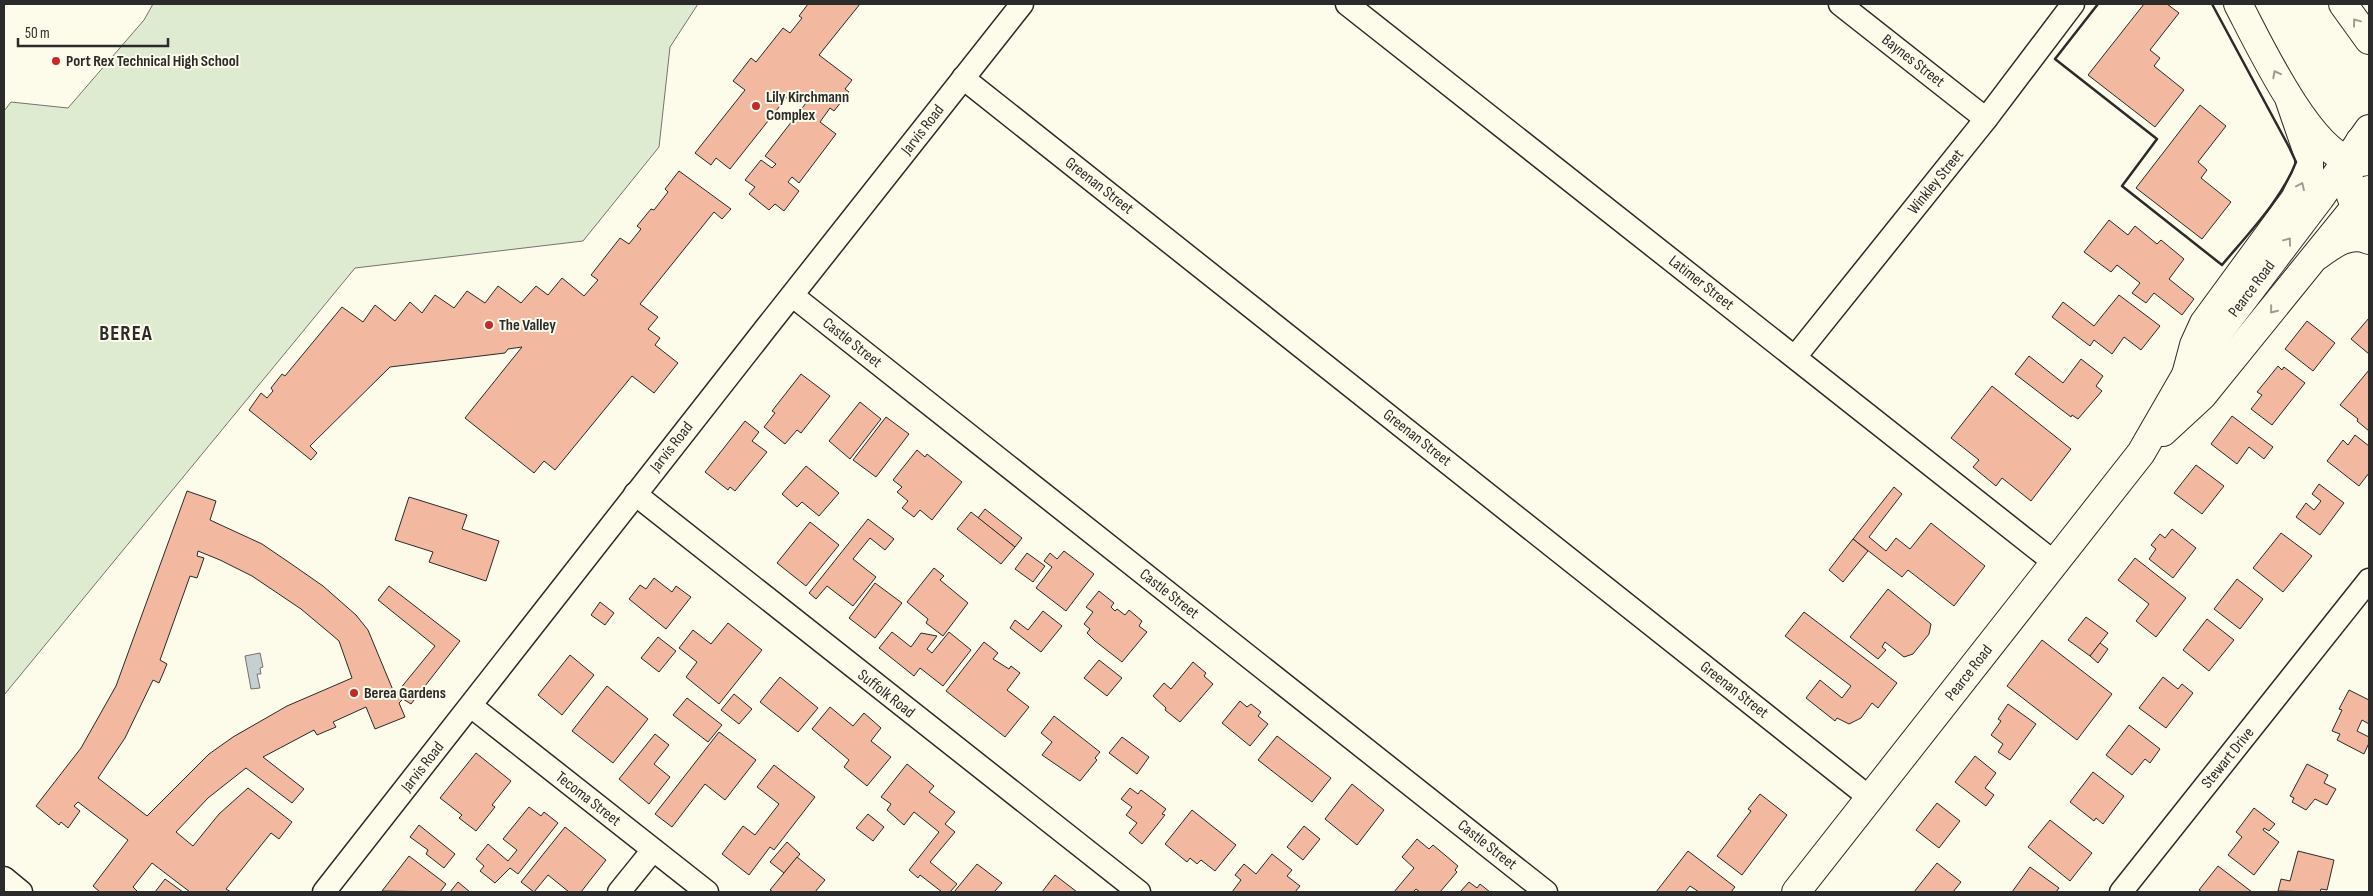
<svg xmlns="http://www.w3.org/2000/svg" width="2373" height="896" font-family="'Sofia Sans Condensed',sans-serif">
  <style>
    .green { fill: #deebd1; stroke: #74746e }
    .water { fill: #c7d0d0; stroke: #74746e }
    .building { fill: #f2b8a0; stroke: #2b2b2b; fill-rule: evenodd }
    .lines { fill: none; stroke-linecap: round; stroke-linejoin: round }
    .minor-casing { stroke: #2b2b2b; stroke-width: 25 }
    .major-casing { stroke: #2b2b2b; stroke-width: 30 }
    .highway-casing { stroke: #2b2b2b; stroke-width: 30 }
    .minor { stroke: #fdfbea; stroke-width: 22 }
    .major { stroke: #fdfbea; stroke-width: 28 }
    .highway { stroke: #fdfbea; stroke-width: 28 }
    .wall { stroke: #2b2b2b; stroke-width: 2.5 }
    .oneway { stroke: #9e9d94 }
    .poi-dot { fill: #c62828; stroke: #fdfbea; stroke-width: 2 }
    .labels { text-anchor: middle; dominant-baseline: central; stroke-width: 4; stroke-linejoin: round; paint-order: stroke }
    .poi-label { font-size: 16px; font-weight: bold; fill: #2b2b2b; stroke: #fdfbea; text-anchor: start }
    .street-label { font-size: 16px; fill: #2b2b2b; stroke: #fdfbea }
    .district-label { font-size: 21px; font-weight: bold; letter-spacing: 1px; fill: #2b2b2b; stroke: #fdfbea }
  </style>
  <rect width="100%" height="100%" fill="#fdfbea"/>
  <path class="green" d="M153,4H698L670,47L659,147L583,241L355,268L4,695V111L11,102L68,108L144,20Z"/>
  <path class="water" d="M260,653L263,667L260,668L261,674H257L260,688L251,689L245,656Z"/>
  <g class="building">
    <path d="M808,4H860L819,55L852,80L845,89L849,92L834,111L830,108L820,122L836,134L799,183L792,177L788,182L799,191L784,211L775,204L769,210L749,194L755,187L745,180L761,160L772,168L776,164L765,156L806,103L791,92L730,169L716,158L711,165L695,153L745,90L733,81L751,58L756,62L783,28L790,33L802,18L799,16Z"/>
    <path d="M2144,4H2167L2179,13L2150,50L2160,58L2154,66L2184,90L2155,127L2088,75Z"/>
    <path d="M2200,105L2226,126L2198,162L2207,170L2201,178L2231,202L2202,239L2136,188Z"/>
    <path d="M679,171L731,209L722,219L714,212L640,304L658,317L648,329L660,338L655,345L678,363L654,393L632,376L555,470L544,461L534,473L465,418L522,347L508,349L505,353L390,367L310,446L317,453L311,460L249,410L261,393L267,398L273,391L271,388L282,374L285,376L342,307L363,322L375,305L395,321L410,302L422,313L435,295L454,308L467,291L485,303L498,286L521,303L536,286L548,295L562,278L584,296L598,280L591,275L620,238L629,244L641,229L637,226L651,209L654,210L668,192L665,189Z"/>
    <path d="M2109,220L2128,235L2135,226L2157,244L2161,240L2184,259L2169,279L2194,299L2182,315L2154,293L2146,303L2132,293L2140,283L2117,265L2111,272L2084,252Z"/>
    <path d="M2119,295L2160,326L2141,350L2124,337L2112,354L2094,340L2090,346L2052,317L2063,302L2094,326Z"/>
    <path d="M2369,318V354L2351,339Z"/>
    <path d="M2307,321L2335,343L2313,371L2285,349Z"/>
    <path d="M2029,356L2063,383L2081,359L2103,376L2096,386L2102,391L2078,419L2072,415L2071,417L2015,374Z"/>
    <path d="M2278,366L2282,370L2284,367L2305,383L2272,425L2251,409L2262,395L2257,392Z"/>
    <path d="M2369,370V431L2357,421L2358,419L2340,405Z"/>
    <path d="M801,374L830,396L801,433L797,430L785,444L764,427L775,413L772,411Z"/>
    <path d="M1992,386L2071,449L2031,501L2002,478L1996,486L1973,467L1979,460L1951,438Z"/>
    <path d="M860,402L881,419L850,459L829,441Z"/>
    <path d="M2232,416L2273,447L2264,459L2249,447L2237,464L2211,444Z"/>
    <path d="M886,417L909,434L876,477L853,460Z"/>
    <path d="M745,421L759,432L752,441L767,452L735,491L730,487L728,490L705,472Z"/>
    <path d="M2355,435L2369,446V473L2359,486L2327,461L2343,440L2348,445Z"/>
    <path d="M917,450L925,457L927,454L962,482L932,520L920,510L914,517L902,508L908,501L897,492L902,487L893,480Z"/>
    <path d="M2196,465L2224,486L2202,514L2174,493Z"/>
    <path d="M806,466L839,493L819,516L802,502L797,507L782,494Z"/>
    <path d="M2319,484L2344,503L2320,535L2296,517L2306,503L2314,510L2321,501L2312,494Z"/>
    <path d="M1894,487L1902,494L1869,537L1886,551L1896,538L1910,549L1931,523L1985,566L1954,606L1908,570L1902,577L1853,539Z"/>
    <path d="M187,491L216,501L210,520L262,544L290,563L323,586L356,615L368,630L395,695L435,646L378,600L389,586L460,641L411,704L403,699L399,703L405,717L375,729L366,707L333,722L336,727L317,735L314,730L263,757L304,789L292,803L246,768L208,798L176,832L193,846L219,814L248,788L292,822L279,839L271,833L226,889L231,892H190L152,863L133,887L138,892H100L93,886L128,840L78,802L74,806L80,811L68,828L61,822L59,825L36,806L81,748L116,686ZM198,551L220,560L252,576L301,609L332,635L339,641L352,678L287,706L233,737L209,754L147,816L98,778L125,738L153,680L159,683L167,664L160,660L190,576L197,578L204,558L197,556Z"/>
    <path d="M409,497L467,515L462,529L499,541L486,581L429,562L433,552L395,540Z"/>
    <path d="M985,509L1022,538L1015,547L978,518Z"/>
    <path d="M971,512L1015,547L1001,564L957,529Z"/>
    <path d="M868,519L894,539L885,550L870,538L853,559L876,577L853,606L827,586L816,599L809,593Z"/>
    <path d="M810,522L839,545L806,586L777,563Z"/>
    <path d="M2172,529L2196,548L2173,578L2149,559L2156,549L2151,545L2160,534L2165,538Z"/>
    <path d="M2281,533L2312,556L2283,592L2253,568Z"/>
    <path d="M1853,539L1868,551L1843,582L1829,570Z"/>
    <path d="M1064,551L1094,574L1066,611L1036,588L1052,567L1044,561L1050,553L1057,559Z"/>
    <path d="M1027,553L1045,566L1033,582L1015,569Z"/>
    <path d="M2135,558L2186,598L2156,637L2136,621L2149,604L2118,580Z"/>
    <path d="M934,568L944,576L940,580L968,603L943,636L926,623L928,619L907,602Z"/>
    <path d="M654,578L672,592L676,586L691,597L666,629L629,599L640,585L646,589Z"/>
    <path d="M2237,579L2263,599L2240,629L2214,609Z"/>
    <path d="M875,583L902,603L875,638L849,618Z"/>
    <path d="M1888,589L1931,624L1929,634L1913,654L1904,657L1885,642L1882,647L1886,650L1878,659L1850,637Z"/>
    <path d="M1099,591L1114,603L1111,607L1115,611L1117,609L1125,615L1129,610L1142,621L1139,626L1147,632L1122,662L1095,641L1087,633L1090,629L1084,624L1093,612L1086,607Z"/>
    <path d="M600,602L614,613L605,625L591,615Z"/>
    <path d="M1043,611L1062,626L1041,652L1010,628L1015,620L1028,630Z"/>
    <path d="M1804,612L1897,683L1878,708L1872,703L1861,718L1849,724L1837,718L1835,721L1806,698L1820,680L1842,698L1851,686L1785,636Z"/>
    <path d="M2086,617L2108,633L2090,656L2068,640Z"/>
    <path d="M2207,619L2234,640L2209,671L2183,650Z"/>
    <path d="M728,623L762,650L719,704L686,677L697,662L679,648L693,630L711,644Z"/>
    <path d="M892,632L911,647L921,633L937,636L927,649L932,653L949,632L971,650L943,686L920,668L914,676L879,648Z"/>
    <path d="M658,637L676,651L659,672L641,658Z"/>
    <path d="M2042,640L2112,694L2077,740L2007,686Z"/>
    <path d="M984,642L998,653L993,659L1009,669L1011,666L1020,673L1007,690L1029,707L1005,737L946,691Z"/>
    <path d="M2100,643L2108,649L2098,663L2090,656Z"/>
    <path d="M570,655L594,675L562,715L538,695Z"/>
    <path d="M1099,660L1122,678L1107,696L1084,678Z"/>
    <path d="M1193,662L1206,673L1204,676L1213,684L1180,722L1165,710L1166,708L1153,696L1164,683L1171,689Z"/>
    <path d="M780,677L818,708L798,732L760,702Z"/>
    <path d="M2163,677L2178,689L2182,684L2193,693L2166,728L2139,708Z"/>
    <path d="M607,686L648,719L613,763L572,731Z"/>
    <path d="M2349,690L2369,700V724L2362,720L2357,731L2369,737V743L2364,754L2337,740L2340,734L2332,731L2342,710L2339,709Z"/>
    <path d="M734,694L752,709L739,724L721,710Z"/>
    <path d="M687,698L722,725L708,742L673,715Z"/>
    <path d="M1240,701L1247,707L1251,704L1261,712L1258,716L1268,724L1250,746L1222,723Z"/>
    <path d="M2008,704L2036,724L2010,760L1998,752L2003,744L1991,735L2001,721L1998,719Z"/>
    <path d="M830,707L853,726L864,713L881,728L871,741L891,757L867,786L844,767L849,760L812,729Z"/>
    <path d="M1054,716L1100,752L1095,758L1097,760L1080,781L1042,755L1052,742L1041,733Z"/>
    <path d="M2129,725L2160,749L2150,763L2145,759L2132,775L2106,755Z"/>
    <path d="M719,732L756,760L725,800L705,784L672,827L655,814Z"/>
    <path d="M655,734L669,745L654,764L670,777L649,804L619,779Z"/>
    <path d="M1277,736L1331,778L1312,802L1258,760Z"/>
    <path d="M1122,737L1149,757L1137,774L1109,753Z"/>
    <path d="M476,753L511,781L492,805L495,807L476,831L459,818L462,815L440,798Z"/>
    <path d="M1975,756L1996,773L1985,788L1994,795L1986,806L1955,782Z"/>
    <path d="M907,764L934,786L929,792L955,812L945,824L955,832L930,862L957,884L950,892H942L920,875L918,878L909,870L939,832L914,812L904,825L887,810L891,804L881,797Z"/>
    <path d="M2307,764L2328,775L2324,783L2336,789L2327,805L2315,799L2306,810L2292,802L2294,798L2290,796Z"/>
    <path d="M774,765L815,797L774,850L770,847L749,875L722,854L743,826L755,835L779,804L757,787Z"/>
    <path d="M2093,772L2124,796L2103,824L2096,818L2094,821L2070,802Z"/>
    <path d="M1352,784L1384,810L1357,845L1325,819Z"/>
    <path d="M1130,788L1138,794L1141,790L1166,809L1162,814L1165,815L1142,844L1129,833L1137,823L1126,815L1132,807L1121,799Z"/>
    <path d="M1760,794L1787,815L1742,875L1717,856L1751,811L1748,809Z"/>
    <path d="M1937,803L1960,821L1939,848L1916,830Z"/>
    <path d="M529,807L541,816L544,812L558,823L518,874L510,868L495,883L480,871L484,866L476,859L488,844L508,861L517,850L503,839Z"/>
    <path d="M2254,808L2275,824L2269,831L2264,828L2263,830L2279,842L2254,875L2228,855L2242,837L2236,832Z"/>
    <path d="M1192,810L1236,845L1215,871L1201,860L1197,864L1190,858L1187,862L1165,844Z"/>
    <path d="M868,814L884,827L873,841L856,828Z"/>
    <path d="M2050,820L2092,853L2070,881L2028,847Z"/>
    <path d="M419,825L455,854L444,868L426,854L428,850L410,837Z"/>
    <path d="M1304,826L1320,839L1303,860L1287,847Z"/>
    <path d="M565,827L606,860L581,892H569L548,875L534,892L521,882Z"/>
    <path d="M1417,839L1429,849L1433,845L1458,866L1455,870L1457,872L1440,892H1420L1416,889L1413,892H1394L1414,868L1402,857Z"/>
    <path d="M787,842L800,854L784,873L770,862Z"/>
    <path d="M1688,851L1735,887L1731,892H1699L1690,886L1685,892H1656Z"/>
    <path d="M2298,851L2334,860L2327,890L2321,889L2320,892L2278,891L2281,879L2290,881Z"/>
    <path d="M1272,854L1292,870L1287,876L1300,886L1295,892H1232L1241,880L1235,875L1244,864L1256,874Z"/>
    <path d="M409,856L446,884L440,892L382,891Z"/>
    <path d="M797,857L825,880L815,892H773L770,890Z"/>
    <path d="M1937,863L1961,882L1953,892H1914Z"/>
    <path d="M977,864L1002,883L994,892H954Z"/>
    <path d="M2218,866L2252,892H2202L2199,890Z"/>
    <path d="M2030,867L2059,888L2056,892H2012Z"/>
    <path d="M1055,875L1077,892H1042Z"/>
    <path d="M165,879L183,892H155Z"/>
    <path d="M458,882L470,892H450Z"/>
    <path d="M1469,882L1477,888L1480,884L1490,892H1460Z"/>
  </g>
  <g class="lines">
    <g class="minor-casing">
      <g id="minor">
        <path d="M1347,4L2055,563"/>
        <path d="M1840,4L1986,119"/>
        <path d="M963,78L1870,798"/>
        <path d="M793,296L1546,892"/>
        <path d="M1795,357L1986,119L2073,4"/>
        <path d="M635,494L1139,892"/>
        <path d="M471,706L707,892"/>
        <path d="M4,878L21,892"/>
        <path d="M324,892C556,595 788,299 1022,4"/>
        <path d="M619,892L653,850"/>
        <path d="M2121,892L2369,580"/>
      </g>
    </g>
    <g class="major-casing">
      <g id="major">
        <path d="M2163,432L2202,396L2369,190"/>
        <path d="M1796,892L2141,453L2186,375L2320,198L2369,129"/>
      </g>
    </g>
    <g class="highway-casing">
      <g id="highway">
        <path d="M2238,4C2259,44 2307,147 2350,161C2356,163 2363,162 2369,161"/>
        <path d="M2343,4L2369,40"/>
        <path d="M2360,141C2341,180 2346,194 2369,229"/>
        <path d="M2317,256C2332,245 2350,231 2369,240"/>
        <path d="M2186,375L2194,345L2204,323L2295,199L2309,170V156L2290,101"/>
      </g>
    </g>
    <use href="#minor" class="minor"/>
    <use href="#major" class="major"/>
    <use href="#highway" class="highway"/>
    <path class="wall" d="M2098,4L2055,59L2157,139L2122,186L2222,265C2247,235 2282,199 2296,162L2289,147L2212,4"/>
  </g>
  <defs><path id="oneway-chevron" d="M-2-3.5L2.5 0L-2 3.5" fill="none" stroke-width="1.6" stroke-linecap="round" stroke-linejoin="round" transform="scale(1.25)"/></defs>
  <g class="oneway">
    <use href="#oneway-chevron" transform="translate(2356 22) rotate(-127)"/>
    <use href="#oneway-chevron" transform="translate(2276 74) rotate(-118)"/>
    <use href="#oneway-chevron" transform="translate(2301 186) rotate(-65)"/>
    <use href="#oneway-chevron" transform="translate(2288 241) rotate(-53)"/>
    <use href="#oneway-chevron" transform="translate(2273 310) rotate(129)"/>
  </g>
  <g class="poi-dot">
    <circle cx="56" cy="61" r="5"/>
    <circle cx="756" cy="106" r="5"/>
    <circle cx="489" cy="325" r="5"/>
    <circle cx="354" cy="693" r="5"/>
  </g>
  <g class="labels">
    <g class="poi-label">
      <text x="66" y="61">Port Rex Technical High School</text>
      <text x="766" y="97">Lily Kirchmann<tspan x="766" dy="18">Complex</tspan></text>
      <text x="499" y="325">The Valley</text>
      <text x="364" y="693">Berea Gardens</text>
    </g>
    <g class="street-label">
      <text transform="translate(1913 61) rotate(38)">Baynes Street</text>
      <text transform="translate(923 130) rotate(-52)">Jarvis Road</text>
      <text transform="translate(1936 182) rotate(-51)">Winkley Street</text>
      <text transform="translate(1099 186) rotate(38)">Greenan Street</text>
      <text transform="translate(1701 283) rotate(38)">Latimer Street</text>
      <text transform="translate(2252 289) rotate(-53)">Pearce Road</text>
      <text transform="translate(852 343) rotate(38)">Castle Street</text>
      <text transform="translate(1417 438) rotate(38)">Greenan Street</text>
      <text transform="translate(672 447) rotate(-52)">Jarvis Road</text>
      <text transform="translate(1169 594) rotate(38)">Castle Street</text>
      <text transform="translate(1969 673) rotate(-52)">Pearce Road</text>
      <text transform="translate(1734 690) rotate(38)">Greenan Street</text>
      <text transform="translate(886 694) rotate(38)">Suffolk Road</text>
      <text transform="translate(2228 758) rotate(-51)">Stewart Drive</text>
      <text transform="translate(423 767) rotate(-52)">Jarvis Road</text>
      <text transform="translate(588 799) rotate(38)">Tecoma Street</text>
      <text transform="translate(1487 845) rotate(38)">Castle Street</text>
    </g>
    <g class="district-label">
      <text x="126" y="333">BEREA</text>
    </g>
  </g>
  <rect width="2373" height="896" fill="none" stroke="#2b2b2b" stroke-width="10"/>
  <path d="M18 38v8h150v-8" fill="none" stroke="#2b2b2b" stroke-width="2.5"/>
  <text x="25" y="38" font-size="15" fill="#2b2b2b" stroke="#fdfbea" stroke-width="4" paint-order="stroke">50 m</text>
</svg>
